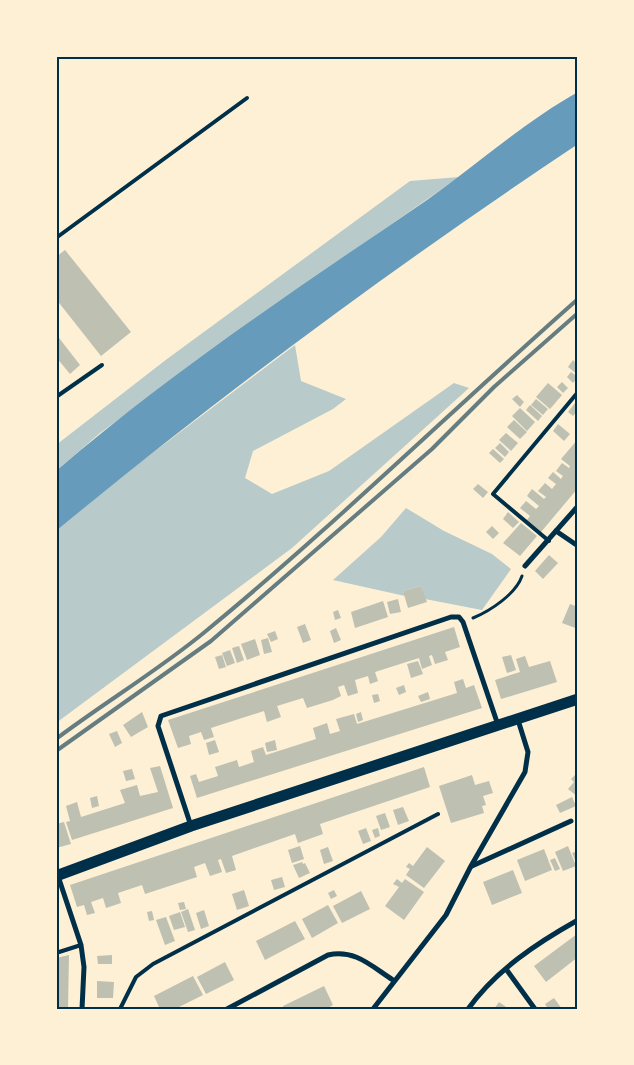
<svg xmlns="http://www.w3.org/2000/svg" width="634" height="1065" font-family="Rubik,sans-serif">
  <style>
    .green { fill: #b9caca }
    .water { fill: #669bbc }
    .building { fill: #bec0b2 }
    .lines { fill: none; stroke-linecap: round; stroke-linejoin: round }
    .path { stroke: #003049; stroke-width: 3 }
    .service { stroke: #003049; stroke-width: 4 }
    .minor { stroke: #003049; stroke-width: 5 }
    .primary { stroke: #003049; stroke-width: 11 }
    .rail { stroke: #657d81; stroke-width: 4 }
    .neatline { fill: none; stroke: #003049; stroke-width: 2 }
  </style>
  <rect width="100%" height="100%" fill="#fdf0d5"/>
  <g class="green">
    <path d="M459,177L274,306L100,433L56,471V445L167,359L410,181Z"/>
    <path d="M295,345L301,381L346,399L333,409L253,451L245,478L272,494L329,471L454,383L469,388L292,548L56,723V531L126,473Z"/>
    <path d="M406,508L444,531L492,554L511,569L482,610L425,599L421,586L403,591L405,596L333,580L381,537Z"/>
  </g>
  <path class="water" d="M578,92V144C398,264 223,393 56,531V471C171,372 302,285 427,200C477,165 524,122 578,92Z"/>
  <g class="building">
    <path d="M65,250L131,332L101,356L56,299V257Z"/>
    <path d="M56,334L80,365L70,374L56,357Z"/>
    <path d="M573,360L578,365V375L568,367Z"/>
    <path d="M571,372L578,377L573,383L567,377Z"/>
    <path d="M562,382L568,388L563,393L557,387Z"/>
    <path d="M548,383L562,395L550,409L536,397Z"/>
    <path d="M517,395L524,402L520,407L512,399Z"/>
    <path d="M536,399L548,409L543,415L531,405Z"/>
    <path d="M575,403L578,405V410L573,416L568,412Z"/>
    <path d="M530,405L542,416L538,421L526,410Z"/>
    <path d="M520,408L535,422L527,431L512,416Z"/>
    <path d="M514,420L527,432L520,439L507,427Z"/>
    <path d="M558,424L570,434L564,441L553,431Z"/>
    <path d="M506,433L518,443L511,451L499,440Z"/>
    <path d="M578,439V488L541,532L527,520L530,516L520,508L526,501L536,509L539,506L527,496L532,489L544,499L546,497L538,491L545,483L552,489L556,484L548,478L553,472L561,479L563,476L556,471L562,463L569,468L570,466L561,459Z"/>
    <path d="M500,443L509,452L505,457L495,448Z"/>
    <path d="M493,449L504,459L500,463L489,453Z"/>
    <path d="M478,484L488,492L483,498L473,489Z"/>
    <path d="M508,512L519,522L513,528L503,519Z"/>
    <path d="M521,523L537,536L520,556L503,543Z"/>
    <path d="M492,526L499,533L493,539L486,532Z"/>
    <path d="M549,555L558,563L543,579L535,571Z"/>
    <path d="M421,586L427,602L408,608L403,591Z"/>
    <path d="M398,599L401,612L390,614L387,602Z"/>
    <path d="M383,601L388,617L355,628L351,612Z"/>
    <path d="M570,604L578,607V629L562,623Z"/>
    <path d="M338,610L341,618L335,620L333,612Z"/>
    <path d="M305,624L311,640L303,643L297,627Z"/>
    <path d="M454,627L460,647L445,652L448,660L435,664L432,655L429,656L432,665L422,669L419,658L375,672L378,681L370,684L368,676L355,680L358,693L348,696L344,685L338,687L341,696L333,700L307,708L303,698L277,706L281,717L267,722L264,711L211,728L214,737L204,740L201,732L189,736L191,744L178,748L168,720Z"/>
    <path d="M336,628L341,640L334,643L330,631Z"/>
    <path d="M275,631L278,639L271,642L267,634Z"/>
    <path d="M268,638L272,652L264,654L261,640Z"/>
    <path d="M255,639L260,655L247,660L241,644Z"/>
    <path d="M239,646L244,660L237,663L232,648Z"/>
    <path d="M230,650L235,663L227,666L222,653Z"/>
    <path d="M222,655L226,667L219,669L215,657Z"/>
    <path d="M511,655L516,670L507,673L502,657Z"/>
    <path d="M525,656L529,667L550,661L557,682L501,699L495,680L520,672L516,659Z"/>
    <path d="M418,661L423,674L411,678L407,664Z"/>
    <path d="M463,679L466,688L474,685L482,708L197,798L190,776L196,774L199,782L218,776L215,767L237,760L239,767L254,762L251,751L263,747L266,755L316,739L313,728L327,723L330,734L340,731L336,719L354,714L357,724L457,693L454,682Z"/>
    <path d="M404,685L406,692L399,695L396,688Z"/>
    <path d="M428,692L430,699L421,702L418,696Z"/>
    <path d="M378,694L380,701L374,703L372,695Z"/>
    <path d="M142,712L148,727L131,737L123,725Z"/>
    <path d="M361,712L363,720L358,722L356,714Z"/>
    <path d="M117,731L122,743L115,747L109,734Z"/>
    <path d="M215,740L219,752L209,755L206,743Z"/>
    <path d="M275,740L277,750L267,752L265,743Z"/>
    <path d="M160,766L173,808L72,840L66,822L70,821L66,806L77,802L81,817L125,803L120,790L137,785L140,796L158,792L150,768Z"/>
    <path d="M424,767L430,787L320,824L323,834L298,843L295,834L232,856L236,870L226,873L221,859L218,860L222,872L210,876L205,863L194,867L197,877L145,894L142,885L118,893L121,903L106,908L103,898L91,902L95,913L87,915L84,905L77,907L70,885Z"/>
    <path d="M132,769L135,779L126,781L123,771Z"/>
    <path d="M578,772V797L568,789L574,782L571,779Z"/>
    <path d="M472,775L475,785L489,781L493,793L483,796L486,805L482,806L484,813L451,823L439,786Z"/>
    <path d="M97,796L99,806L92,808L90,798Z"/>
    <path d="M572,797L576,806L560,813L556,805Z"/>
    <path d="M403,807L409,821L398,825L393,810Z"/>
    <path d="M385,813L390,827L381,830L376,816Z"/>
    <path d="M64,822L71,844L56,848V824Z"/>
    <path d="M366,828L371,841L363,844L358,831Z"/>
    <path d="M378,828L380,836L375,838L372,830Z"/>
    <path d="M300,846L304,859L292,863L288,850Z"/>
    <path d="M568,846L576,866L563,871L555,852Z"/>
    <path d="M328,847L333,861L324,864L320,850Z"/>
    <path d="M427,847L445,861L424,888L406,875L410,869L406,867L409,863L413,866Z"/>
    <path d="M544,849L552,870L525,881L517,860Z"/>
    <path d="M578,851V867L572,853Z"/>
    <path d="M555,858L560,869L555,871L550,860Z"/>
    <path d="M302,862L303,864L305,863L310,873L299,878L293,865Z"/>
    <path d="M513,870L522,893L492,905L483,882Z"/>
    <path d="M282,877L285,887L274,890L271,880Z"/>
    <path d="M397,879L402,883L405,879L424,892L404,920L385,906L399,887L393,884Z"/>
    <path d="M244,890L249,906L237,910L232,894Z"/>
    <path d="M334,890L337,896L331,899L328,893Z"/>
    <path d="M361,891L370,909L342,923L333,906Z"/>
    <path d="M184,902L186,909L180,910L178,903Z"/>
    <path d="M328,905L338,923L312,938L302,919Z"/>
    <path d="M188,909L195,930L188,932L181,912Z"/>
    <path d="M204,910L209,926L201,929L196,913Z"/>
    <path d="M152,911L154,920L149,921L147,912Z"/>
    <path d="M180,912L185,927L174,930L169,916Z"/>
    <path d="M166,917L175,941L165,945L156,920Z"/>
    <path d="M295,921L305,939L265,960L256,941Z"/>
    <path d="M577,934L578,957L546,982L534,966Z"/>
    <path d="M69,955L68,1009H56V958Z"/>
    <path d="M112,955V964H98L97,956Z"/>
    <path d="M225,962L234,980L206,994L197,977Z"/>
    <path d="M193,976L203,995L175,1009H160L154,996Z"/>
    <path d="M97,981L114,982L113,998H97Z"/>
    <path d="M324,986L333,1005L326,1009H284L283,1006Z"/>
    <path d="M554,998L562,1009H548L545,1004Z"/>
    <path d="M499,1002L509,1009H494Z"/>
  </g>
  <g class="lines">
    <path class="path" d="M473,618C490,611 516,594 522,576"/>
    <g class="service">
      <path d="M56,238L247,98"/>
      <path d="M56,397L102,365"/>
      <path d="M549,541L493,494L578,392"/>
      <path d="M56,953L81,945"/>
      <path d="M120,1009L136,977L153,964L438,814"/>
    </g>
    <g class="minor">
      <path d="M556,531L578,546"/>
      <path d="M525,566L578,506"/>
      <path d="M191,826L158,726L161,716L451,617H459L463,622L498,725"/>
      <path d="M472,866L571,821"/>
      <path d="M58,876L81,945L84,967L82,1009"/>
      <path d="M506,969L535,1009"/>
      <path d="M227,1009L328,955C355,949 371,966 393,980"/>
      <path d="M373,1009L446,915L471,866L525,772L528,752L518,720"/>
      <path d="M468,1009C496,970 537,943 578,920"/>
    </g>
    <path class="primary" d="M56,876L191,826L578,699"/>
    <g class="rail">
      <path d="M56,739C105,702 159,670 206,631C335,525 453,409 578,299"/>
      <path d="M56,751L211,641L432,449L494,387L578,313"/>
    </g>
  </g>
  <rect width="634" height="1065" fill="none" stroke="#fdf0d5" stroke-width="115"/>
  <rect x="58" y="58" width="518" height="950" class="neatline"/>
</svg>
